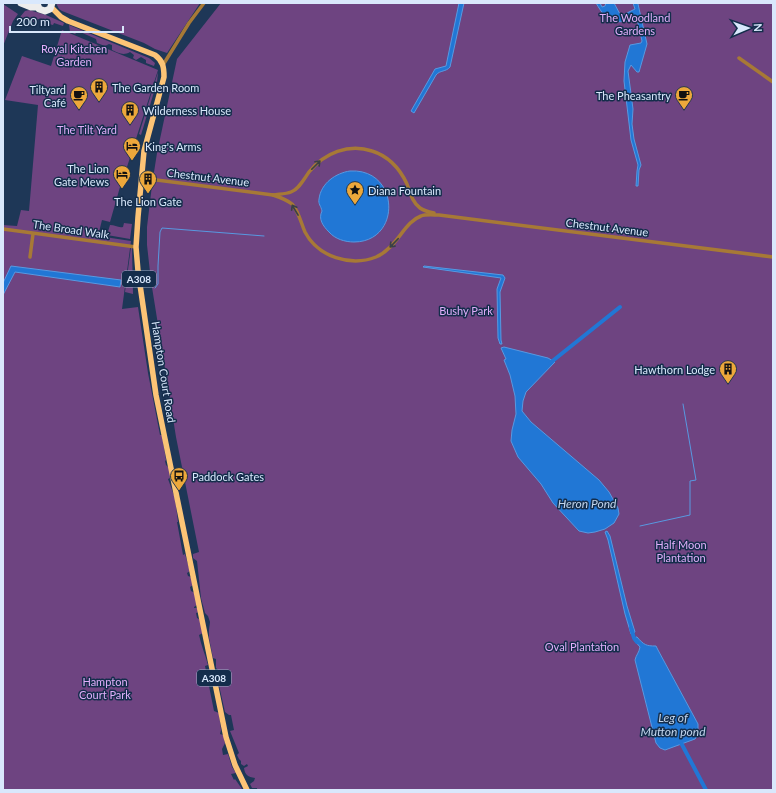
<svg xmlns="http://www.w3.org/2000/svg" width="776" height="793" font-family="Lato,sans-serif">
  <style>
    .green { fill: #6e4481 }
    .water { fill: #2177d5; stroke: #5899e1 }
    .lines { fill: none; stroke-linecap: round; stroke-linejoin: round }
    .stream { stroke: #5899e1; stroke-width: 1 }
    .canal { stroke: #2177d5; stroke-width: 4 }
    .street { stroke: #a77936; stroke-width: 3.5 }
    .primary { stroke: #fcc476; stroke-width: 5.5 }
    .highway { stroke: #ededed; stroke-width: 7 }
    .oneway { stroke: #394046 }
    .labels { text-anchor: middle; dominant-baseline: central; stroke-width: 3; stroke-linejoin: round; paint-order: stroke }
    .shield { fill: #142d4b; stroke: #9eb0c7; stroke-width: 1 }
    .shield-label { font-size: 10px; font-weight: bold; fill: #d9e8fc }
    .park-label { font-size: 11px; fill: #e1aefa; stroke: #142d4b }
    .poi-label { font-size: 11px; fill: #d9e8fc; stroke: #142d4b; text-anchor: start }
    .street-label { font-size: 11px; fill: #d9e8fc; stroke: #142d4b }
    .water-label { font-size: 12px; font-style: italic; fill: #c2d5ed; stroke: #142d4b }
  </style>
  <rect width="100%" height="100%" fill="#1e3757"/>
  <g class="green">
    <path d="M56,3H200L167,53L155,49L144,43L62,11L59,9Z"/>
    <path d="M221,3H773V790H257V788H252L250,784L254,781L255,778C248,777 245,775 244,768L248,766L247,764L244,766L241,764V761L239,759L237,755L239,753L230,731L234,730L231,715H229L225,712L216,672L218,670L216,668V659L213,658L209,638V630L210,622L208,616L205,613L201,598L197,561L193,558V554L199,552L176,437L151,281L147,245V227L152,185L157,153L177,59Z"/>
    <path d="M3,4L18,14L13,21L3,46Z"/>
    <path d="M29,10L46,15L64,23L63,26L54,23L53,25L49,24L50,20L49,19H38L36,22L27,21L20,17L25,11Z"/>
    <path d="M69,25L149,58L155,63L154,66L146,63V60L141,57L136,60L133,58L134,55L130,52C123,56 119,53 112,50V45L109,44L105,46L97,43L96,39L78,31L75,34L70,32Z"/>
    <path d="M62,30L158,70L126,170L129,171L128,181L122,180L110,222L102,220L98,236L131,241L122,309L138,307L148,373L160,435H162L166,460L165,461L166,465L169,468L170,478L168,479L175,498L178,522H177L183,555L185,554L190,571L187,573L188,576L191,577L193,585L190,587L191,591L195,593L198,604L194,607V608H198L199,612L196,613L197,618L201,620L203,633L199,635C201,645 205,654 208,665L205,666L214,711L219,713L221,730L220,734L223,735L225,743L222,749L223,755L228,754L232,767L236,773L231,774L234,780L235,779L242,789L240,790H3V225L17,226L21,210L29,211L38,105L5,100L22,56L51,66Z"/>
    <path d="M158,72L157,82L141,135L139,134Z"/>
    <path d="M124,223L132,224L130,239L107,235L110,225C115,225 118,228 123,227Z"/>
    <path d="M131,247H132L133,294L125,292Z"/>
  </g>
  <g class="water">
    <path d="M459,3H464L450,67C446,72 440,70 436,75L414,113L411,111L435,69L446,66Z"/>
    <path d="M596,3H600L602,7L605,6L606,3H614L621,16L635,9L633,3H638V4L647,44L639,72H637L631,65L628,71L633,109L632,124L634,139L641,165L639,170L638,186H636L637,171L638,165L631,140L624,81L625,62L630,45L641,43L642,41L637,19C615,24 608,24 596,3Z"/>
    <path d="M350,171C400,168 402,242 354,242C345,242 335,239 329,232C323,226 318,219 322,211C321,206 318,204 319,199C321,183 336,173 350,171Z"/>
    <path d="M11,266L121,280L120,287L15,272L3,295V283Z"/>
    <path d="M424,266L503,275L505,278L500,292L501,340L502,344H500L498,338L497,289L501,278L423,267Z"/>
    <path d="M504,347L548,358L555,362L526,392L523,401L522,411L531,422L599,480L609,492L618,508L619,514L614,523L605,529L595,532L588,533L579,531L553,503L541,484L518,457L511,441L512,430L516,414L515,396L510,375L504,360L506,359L501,348Z"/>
    <path d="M607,531L610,536L627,606L635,632L631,634L625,614L608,540L605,532Z"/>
    <path d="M636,637H637C644,645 646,646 656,646L658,650L698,724V735L695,739L665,750L660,748L656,743L635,660C636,655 639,653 640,647L634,640Z"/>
  </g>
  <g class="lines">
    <g class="stream">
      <path d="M155,288L158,284V266L160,232L162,228L264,236"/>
      <path d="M640,526L690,515V481L696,480L683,404"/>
    </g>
    <g class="canal">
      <path d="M550,363L620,307"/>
      <path d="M631,628L634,638L637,642"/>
      <path d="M679,739L706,790"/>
    </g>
    <g class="street">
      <path d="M739,58L773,82"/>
      <path d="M163,65L189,23L204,3"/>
      <path d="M141,178L273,195C279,194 286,194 291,192C299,189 304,179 309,172C324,153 349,143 372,151C388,156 400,169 407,184C410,192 412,202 420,208C424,211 429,212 434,213"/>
      <path d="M273,195C279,197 287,200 292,204C299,212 301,223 305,232C318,257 351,267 376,257C397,248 404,222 421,216C426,214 433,215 439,215L773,257"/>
      <path d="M3,229L136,247"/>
      <path d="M30,257L33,234"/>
    </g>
    <path class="primary" d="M51,7L61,17L68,21L155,55C163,61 164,67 164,77L144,151L138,217L136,247L138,271L156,395L226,737L235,765L247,790"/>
    <g class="highway">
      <path d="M21,3L31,7H38"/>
      <path d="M37,3L39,9L45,11L50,9L52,3"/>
    </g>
  </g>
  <defs><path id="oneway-shaft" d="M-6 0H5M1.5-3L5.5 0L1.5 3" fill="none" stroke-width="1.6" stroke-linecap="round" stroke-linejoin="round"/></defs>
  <g class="oneway">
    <use href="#oneway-shaft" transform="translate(316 165) rotate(-45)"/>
    <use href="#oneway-shaft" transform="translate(295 210) rotate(-121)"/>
    <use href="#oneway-shaft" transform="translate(394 243) rotate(134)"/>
  </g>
  <defs>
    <g id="building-pin" transform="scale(0.9)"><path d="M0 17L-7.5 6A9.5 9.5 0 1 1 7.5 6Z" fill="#eda83b" stroke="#142d4b"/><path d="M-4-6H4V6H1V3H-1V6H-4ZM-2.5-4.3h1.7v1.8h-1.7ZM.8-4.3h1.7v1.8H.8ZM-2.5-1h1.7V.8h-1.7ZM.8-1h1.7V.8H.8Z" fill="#111"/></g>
    <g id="cafe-pin" transform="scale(0.9)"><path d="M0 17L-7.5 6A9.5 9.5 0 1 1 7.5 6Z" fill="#eda83b" stroke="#142d4b"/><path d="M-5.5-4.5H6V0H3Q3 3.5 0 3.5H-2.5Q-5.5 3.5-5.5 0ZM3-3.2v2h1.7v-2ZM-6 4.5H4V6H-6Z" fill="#111"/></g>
    <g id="hotel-pin" transform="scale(0.9)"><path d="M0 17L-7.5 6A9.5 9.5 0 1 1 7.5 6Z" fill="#eda83b" stroke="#142d4b"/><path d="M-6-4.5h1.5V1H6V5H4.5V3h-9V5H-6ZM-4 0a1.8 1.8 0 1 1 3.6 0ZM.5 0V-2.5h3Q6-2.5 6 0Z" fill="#111"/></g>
    <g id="sight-pin" transform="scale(0.9)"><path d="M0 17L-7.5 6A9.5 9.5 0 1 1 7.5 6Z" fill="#eda83b" stroke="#142d4b"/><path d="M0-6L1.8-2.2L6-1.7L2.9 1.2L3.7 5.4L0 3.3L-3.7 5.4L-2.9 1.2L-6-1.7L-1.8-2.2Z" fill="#111"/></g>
    <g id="bus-pin" transform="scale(0.9)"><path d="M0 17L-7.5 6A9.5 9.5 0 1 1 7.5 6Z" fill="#eda83b" stroke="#142d4b"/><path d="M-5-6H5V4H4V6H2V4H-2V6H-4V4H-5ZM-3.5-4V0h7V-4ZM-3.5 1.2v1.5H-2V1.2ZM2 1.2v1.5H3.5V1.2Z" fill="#111"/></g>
  </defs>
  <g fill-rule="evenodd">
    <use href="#building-pin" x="99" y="87"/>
    <use href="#cafe-pin" x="79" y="95"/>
    <use href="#cafe-pin" x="684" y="95"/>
    <use href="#building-pin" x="130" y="110"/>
    <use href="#hotel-pin" x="132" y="146"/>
    <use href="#hotel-pin" x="122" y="174"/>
    <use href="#building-pin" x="148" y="179"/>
    <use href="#sight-pin" x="355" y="190"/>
    <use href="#building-pin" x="728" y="369"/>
    <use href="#bus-pin" x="179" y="476"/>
  </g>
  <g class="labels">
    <g class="shield">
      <rect x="122" y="271" width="34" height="16" rx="3"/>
      <rect x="197" y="670" width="34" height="16" rx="3"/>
    </g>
    <g class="shield-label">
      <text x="139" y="279">A308</text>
      <text x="214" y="678">A308</text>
    </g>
    <g class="park-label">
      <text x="635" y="17">The Woodland<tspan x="635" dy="13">Gardens</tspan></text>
      <text x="74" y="48">Royal Kitchen<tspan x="74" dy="13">Garden</tspan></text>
      <text x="87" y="129">The Tilt Yard</text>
      <text x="466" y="310">Bushy Park</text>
      <text x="681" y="544">Half Moon<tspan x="681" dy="13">Plantation</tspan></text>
      <text x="582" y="646">Oval Plantation</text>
      <text x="105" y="681">Hampton<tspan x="105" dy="13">Court Park</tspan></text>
    </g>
    <g class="poi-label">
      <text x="112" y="87">The Garden Room</text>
      <text x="66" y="89" text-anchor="end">Tiltyard<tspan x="66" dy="13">Café</tspan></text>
      <text x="671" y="95" text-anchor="end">The Pheasantry</text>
      <text x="143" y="110">Wilderness House</text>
      <text x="145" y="146">King's Arms</text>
      <text x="109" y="168" text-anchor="end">The Lion<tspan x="109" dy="13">Gate Mews</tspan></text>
      <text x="368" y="190">Diana Fountain</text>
      <text x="148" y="201" text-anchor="middle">The Lion Gate</text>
      <text x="715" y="369" text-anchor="end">Hawthorn Lodge</text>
      <text x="192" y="476">Paddock Gates</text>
    </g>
    <g class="street-label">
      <text transform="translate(208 177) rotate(7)">Chestnut Avenue</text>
      <text transform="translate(607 227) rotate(7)">Chestnut Avenue</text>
      <text transform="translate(71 229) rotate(8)">The Broad Walk</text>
      <text transform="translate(164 372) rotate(81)">Hampton Court Road</text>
    </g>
    <g class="water-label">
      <text x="587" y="503">Heron Pond</text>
      <text x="673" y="717">Leg of<tspan x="673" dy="14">Mutton pond</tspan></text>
    </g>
  </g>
  <rect width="776" height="793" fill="none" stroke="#d9e8fc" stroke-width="8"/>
  <g transform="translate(748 28) rotate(88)" stroke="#142d4b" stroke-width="3" paint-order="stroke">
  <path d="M0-3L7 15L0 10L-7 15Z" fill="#d9e8fc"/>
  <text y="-6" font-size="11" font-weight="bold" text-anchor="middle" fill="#d9e8fc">N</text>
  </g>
  <path d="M10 26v6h113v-6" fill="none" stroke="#d9e8fc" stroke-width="2"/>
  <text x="16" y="26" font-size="12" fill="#d9e8fc" stroke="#142d4b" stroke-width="3" paint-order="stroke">200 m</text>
</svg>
